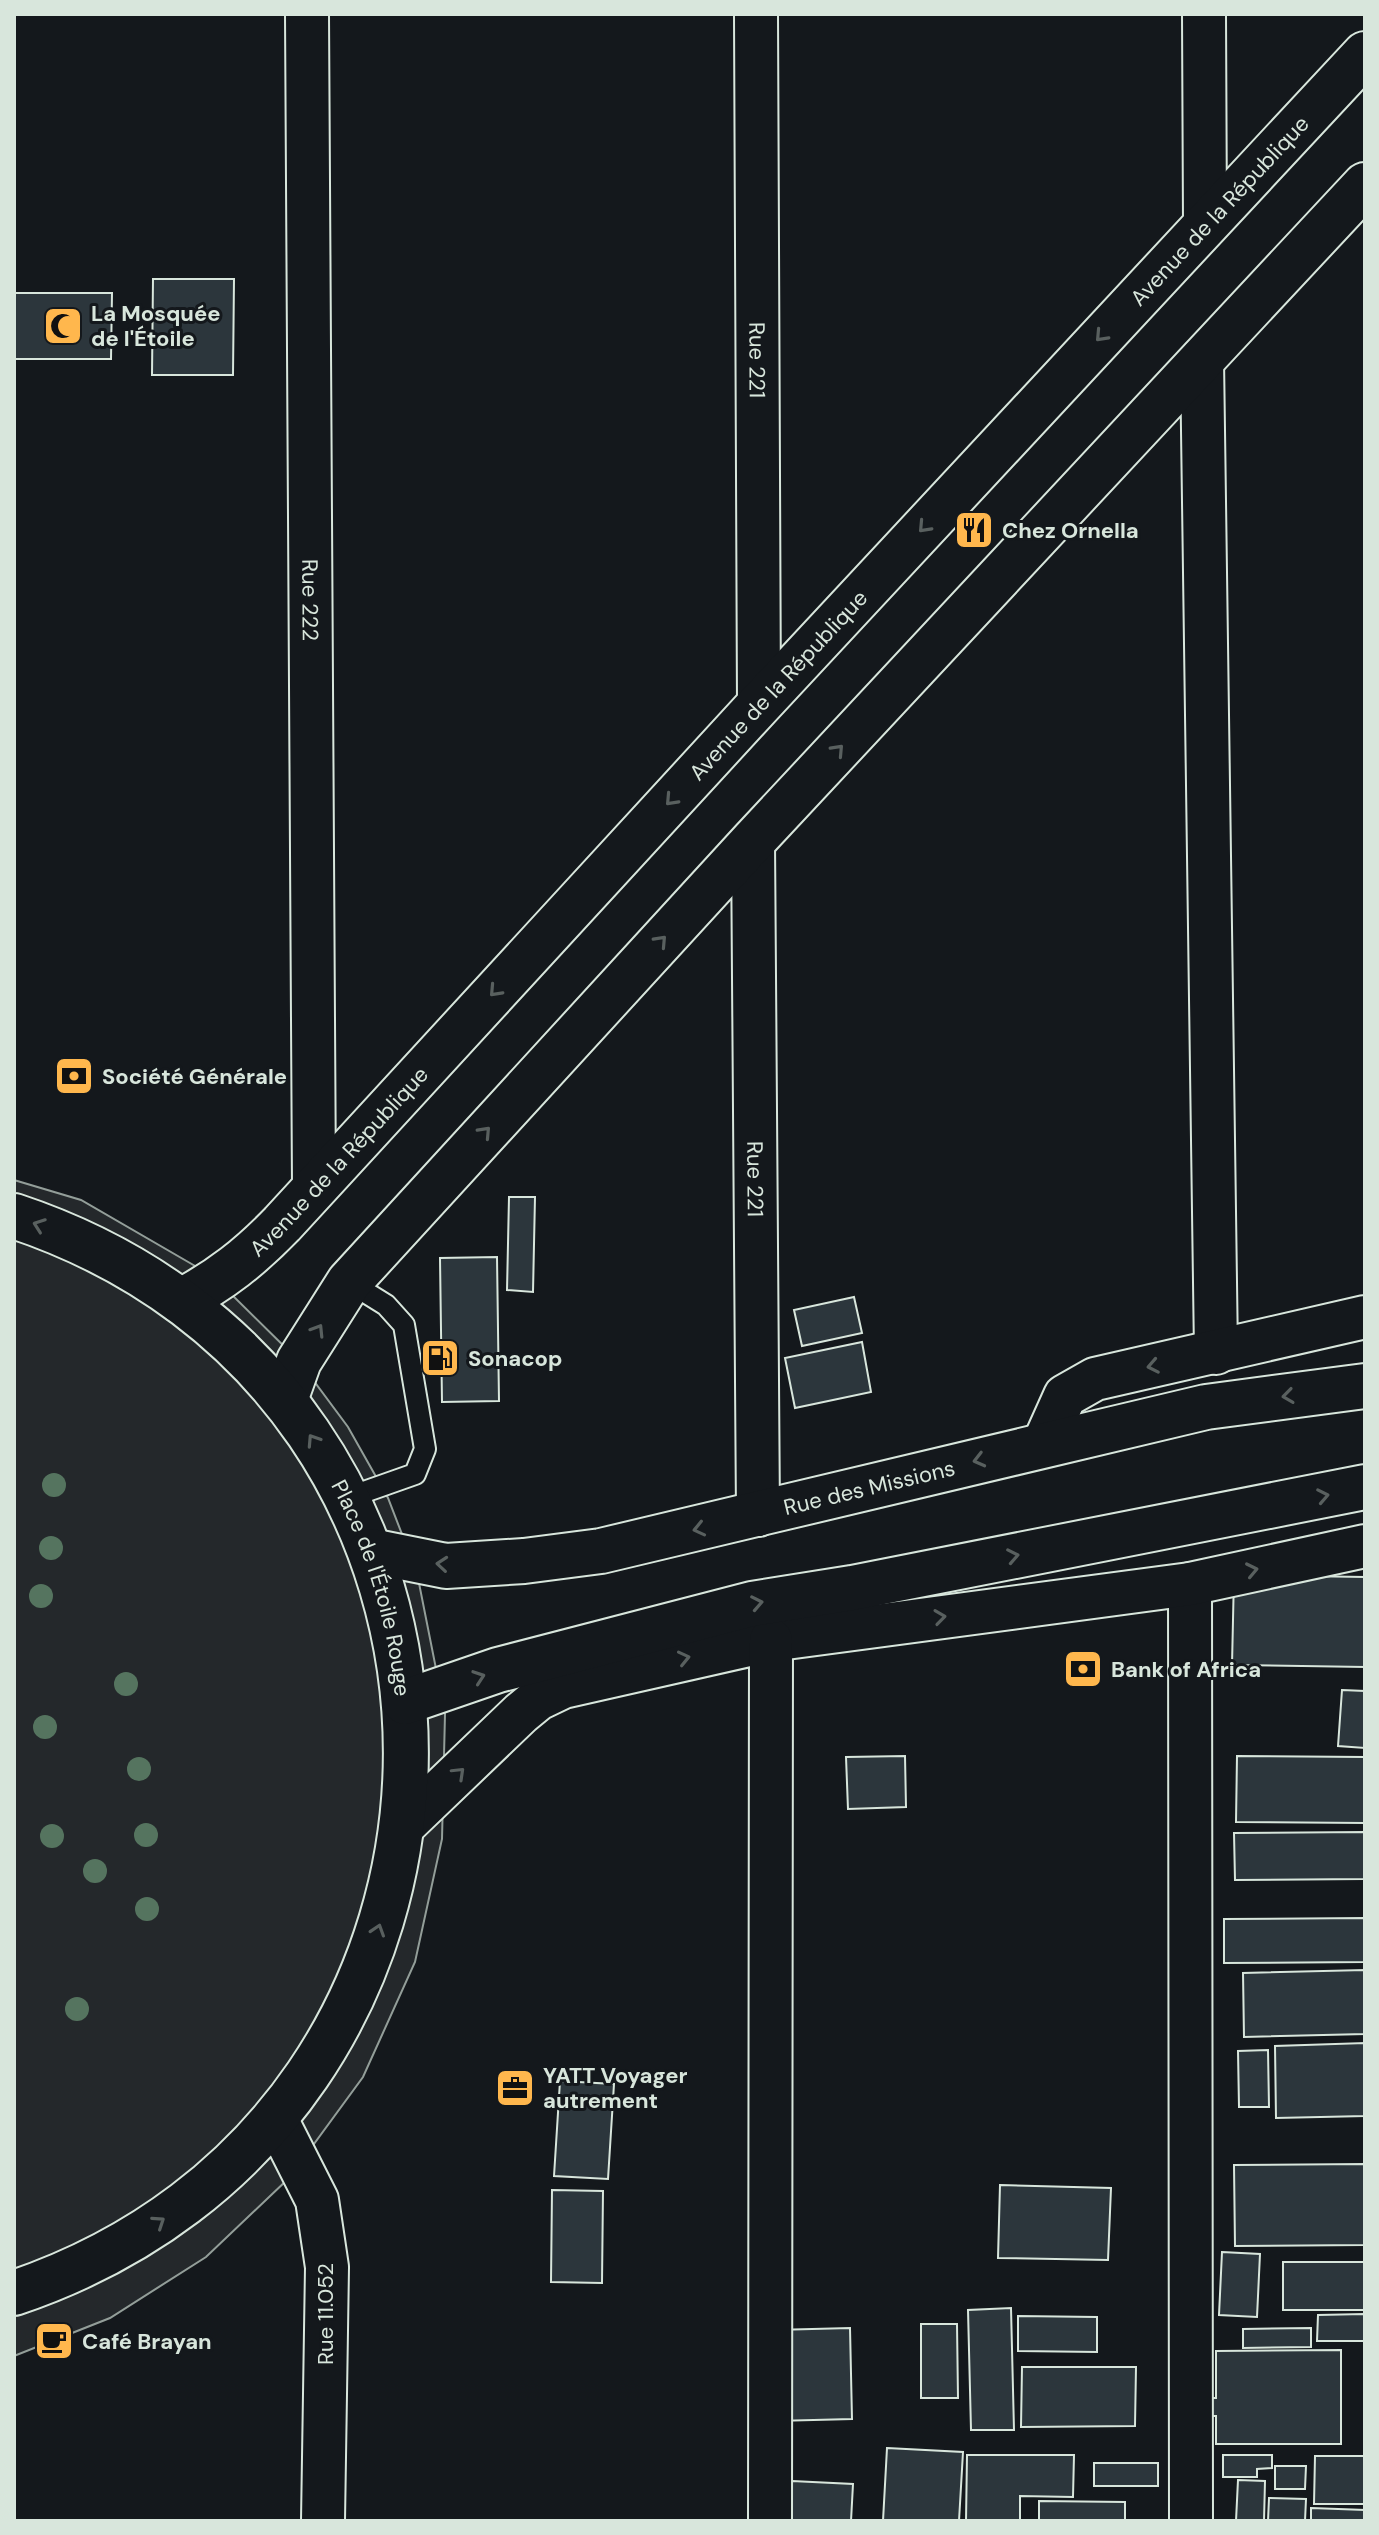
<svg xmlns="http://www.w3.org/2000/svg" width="1379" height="2535" font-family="'DM Sans',sans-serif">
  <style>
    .parking { fill: #24282b; stroke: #939e99; stroke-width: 2 }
    .building { fill: #2c363c; stroke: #d8e6dc; stroke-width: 2 }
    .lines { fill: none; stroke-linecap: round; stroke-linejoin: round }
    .service-casing { stroke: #d8e6dc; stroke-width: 24 }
    .minor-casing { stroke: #d8e6dc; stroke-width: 46 }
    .primary-casing { stroke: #d8e6dc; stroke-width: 48 }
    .trunk-casing { stroke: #d8e6dc; stroke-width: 48 }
    .service { stroke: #14181c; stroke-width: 20 }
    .minor { stroke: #14181c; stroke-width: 42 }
    .primary { stroke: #14181c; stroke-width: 44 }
    .trunk { stroke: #14181c; stroke-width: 44 }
    .tree { fill: #55745f }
    .oneway { stroke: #59605f }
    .labels { text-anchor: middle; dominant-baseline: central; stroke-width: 6; stroke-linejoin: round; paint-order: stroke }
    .street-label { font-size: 22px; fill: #d8e6dc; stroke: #14181c }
    .poi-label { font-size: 22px; font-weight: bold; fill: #d8e6dc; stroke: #14181c; text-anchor: start }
  </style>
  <rect width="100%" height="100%" fill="#14181c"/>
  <path class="parking" d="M14,1180L81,1200L202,1270L219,1282L299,1361L348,1427L388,1498L417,1573L445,1714L442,1839L415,1962L363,2077L289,2178L206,2257L110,2318L14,2356Z"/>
  <g class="building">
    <path d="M153,279H234L233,375H152Z"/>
    <path d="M14,293H112L111,359H14Z"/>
    <path d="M509,1197H535L533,1292L507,1290Z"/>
    <path d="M497,1257L499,1401L442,1402L440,1258Z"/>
    <path d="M854,1297L862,1333L802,1346L794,1310Z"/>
    <path d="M862,1342L871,1392L795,1408L785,1358Z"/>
    <path d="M1234,1575L1365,1577V1667L1232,1665Z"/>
    <path d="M1342,1690L1365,1691V1748L1338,1746Z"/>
    <path d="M905,1756L906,1807L848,1809L846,1757Z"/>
    <path d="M1237,1756L1365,1757V1823L1236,1822Z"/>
    <path d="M1365,1832V1879L1235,1880L1234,1833Z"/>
    <path d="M1365,1918V1962L1224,1963V1919Z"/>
    <path d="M1365,1970V2034L1244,2037L1243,1973Z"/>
    <path d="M1365,2043V2116L1276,2118L1275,2046Z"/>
    <path d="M1268,2050L1269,2107H1239L1238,2051Z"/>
    <path d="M560,2081L614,2084L608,2179L554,2176Z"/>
    <path d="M1365,2164V2245L1235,2246L1234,2165Z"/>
    <path d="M1000,2185L1111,2188L1108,2260L998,2258Z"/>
    <path d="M552,2190L603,2191L602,2283L551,2282Z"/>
    <path d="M1222,2252L1260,2254L1257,2317L1219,2315Z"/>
    <rect x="1283" y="2262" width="82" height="48"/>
    <path d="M1011,2308L1014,2430H971L968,2310Z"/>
    <path d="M1364,2314V2341H1317L1318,2315Z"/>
    <path d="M1018,2316L1097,2317V2352L1018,2351Z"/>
    <path d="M921,2324H957L958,2398H921Z"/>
    <path d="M850,2328L852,2419L775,2421L774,2330Z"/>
    <path d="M1311,2328V2347L1243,2348V2329Z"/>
    <path d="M1341,2350V2444H1216V2416H1205L1206,2398H1216V2351Z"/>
    <path d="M1022,2367H1136L1135,2426L1021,2427Z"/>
    <path d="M887,2448L963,2452L959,2521H883Z"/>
    <path d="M967,2455H1074L1073,2497L1020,2496V2521H966Z"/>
    <path d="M1223,2455H1272V2468L1257,2469V2477H1223Z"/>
    <path d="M1315,2456H1365V2504H1314Z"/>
    <rect x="1094" y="2463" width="64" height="23"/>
    <path d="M1275,2466H1306L1305,2489H1275Z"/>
    <path d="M1238,2480L1265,2481L1264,2521H1236Z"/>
    <path d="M792,2481L853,2484L851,2521H790Z"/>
    <path d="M1269,2498L1306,2499L1305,2521H1268Z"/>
    <path d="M1039,2501L1125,2502V2521H1039Z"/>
    <path d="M1311,2508L1365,2510V2521H1311Z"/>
  </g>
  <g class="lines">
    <g class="service-casing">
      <path id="service" d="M347,1498L415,1474L425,1449L404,1325L386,1305L349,1282"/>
    </g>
    <g class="minor-casing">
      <g id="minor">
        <path id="s1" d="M307,14L314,1187"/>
        <path id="s2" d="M756,14L759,705"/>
        <path d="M1204,14L1205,225"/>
        <path d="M1202,359L1216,1353"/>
        <path id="s3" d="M753,841L758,1515"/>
        <path d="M1043,1445L1065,1396L1095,1379L1365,1317"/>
        <path d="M1190,1584L1191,2521"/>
        <path d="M402,1827L521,1713L538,1699L563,1687L771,1640L1190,1584L1365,1546"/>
        <path d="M275,2117L317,2200L327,2267L323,2521"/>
        <path d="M770,2521L771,1640"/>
      </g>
    </g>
    <g class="primary-casing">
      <g id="primary">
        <path id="s4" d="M181,1301C221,1280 250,1257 282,1224L759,705L1365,54"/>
        <path d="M285,1400L299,1361L349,1282L753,841L1365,185"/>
      </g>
    </g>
    <g class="trunk-casing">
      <g id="trunk">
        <path id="s5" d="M14,1216C538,1390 535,2117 14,2293"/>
        <path id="s6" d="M371,1551L446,1566L524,1561L601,1551L1206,1407L1365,1386"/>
        <path d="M405,1702L498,1670L752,1604L852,1588L1365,1487"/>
      </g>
    </g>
    <use href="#service" class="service"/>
    <use href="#minor" class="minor"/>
    <use href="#primary" class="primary"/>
    <use href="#trunk" class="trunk"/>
  </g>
  <g class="tree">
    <circle cx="54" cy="1485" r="12"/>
    <circle cx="51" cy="1548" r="12"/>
    <circle cx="41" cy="1596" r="12"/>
    <circle cx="126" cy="1684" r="12"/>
    <circle cx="45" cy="1727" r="12"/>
    <circle cx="139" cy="1769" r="12"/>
    <circle cx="146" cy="1835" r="12"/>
    <circle cx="52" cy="1836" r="12"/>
    <circle cx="95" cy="1871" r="12"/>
    <circle cx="147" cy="1909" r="12"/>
    <circle cx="77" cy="2009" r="12"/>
  </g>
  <defs><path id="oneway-chevron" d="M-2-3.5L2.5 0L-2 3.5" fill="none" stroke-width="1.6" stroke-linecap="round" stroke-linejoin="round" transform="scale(2)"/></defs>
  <g class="oneway">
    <use href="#oneway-chevron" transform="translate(1101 336) rotate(133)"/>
    <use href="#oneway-chevron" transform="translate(924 527) rotate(133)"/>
    <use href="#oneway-chevron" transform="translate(838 750) rotate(-47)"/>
    <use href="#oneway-chevron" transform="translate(671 800) rotate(133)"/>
    <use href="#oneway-chevron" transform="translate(661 941) rotate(-47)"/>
    <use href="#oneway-chevron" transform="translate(495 991) rotate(133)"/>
    <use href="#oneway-chevron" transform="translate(485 1132) rotate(-47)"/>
    <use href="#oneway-chevron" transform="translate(39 1225) rotate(-160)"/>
    <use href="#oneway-chevron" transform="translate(318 1330) rotate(-58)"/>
    <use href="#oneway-chevron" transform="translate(1153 1366) rotate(169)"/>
    <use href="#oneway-chevron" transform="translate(1288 1396) rotate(172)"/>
    <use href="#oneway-chevron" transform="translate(313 1440) rotate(-123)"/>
    <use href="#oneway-chevron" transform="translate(979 1460) rotate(166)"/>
    <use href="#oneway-chevron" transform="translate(1323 1496) rotate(-11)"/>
    <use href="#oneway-chevron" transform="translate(699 1529) rotate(167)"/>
    <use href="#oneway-chevron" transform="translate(1013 1556) rotate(-11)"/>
    <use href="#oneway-chevron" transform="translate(442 1564) rotate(-175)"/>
    <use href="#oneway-chevron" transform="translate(1252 1570) rotate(-12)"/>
    <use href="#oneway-chevron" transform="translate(757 1603) rotate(-11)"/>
    <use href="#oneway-chevron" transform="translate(940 1617) rotate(-8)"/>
    <use href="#oneway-chevron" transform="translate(684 1658) rotate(-13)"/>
    <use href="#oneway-chevron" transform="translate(479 1677) rotate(-19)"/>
    <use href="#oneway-chevron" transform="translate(459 1773) rotate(-44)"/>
    <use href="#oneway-chevron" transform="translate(378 1930) rotate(-72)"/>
    <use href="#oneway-chevron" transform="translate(159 2222) rotate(-34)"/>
  </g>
  <defs>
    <g id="mosque-square" transform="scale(2)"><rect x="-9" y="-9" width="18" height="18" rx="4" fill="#ffb74d" stroke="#14181c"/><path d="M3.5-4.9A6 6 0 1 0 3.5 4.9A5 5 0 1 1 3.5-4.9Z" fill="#111"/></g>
    <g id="restaurant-square" transform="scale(2)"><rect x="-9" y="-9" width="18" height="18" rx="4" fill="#ffb74d" stroke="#14181c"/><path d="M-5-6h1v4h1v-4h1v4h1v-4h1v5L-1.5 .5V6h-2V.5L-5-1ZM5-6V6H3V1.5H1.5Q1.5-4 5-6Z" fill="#111"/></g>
    <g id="bank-square" transform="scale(2)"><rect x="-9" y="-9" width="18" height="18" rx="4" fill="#ffb74d" stroke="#14181c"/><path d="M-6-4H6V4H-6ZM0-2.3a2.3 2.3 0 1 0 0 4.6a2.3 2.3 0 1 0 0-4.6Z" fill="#111"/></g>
    <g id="fuel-square" transform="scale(2)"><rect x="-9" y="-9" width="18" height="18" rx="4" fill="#ffb74d" stroke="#14181c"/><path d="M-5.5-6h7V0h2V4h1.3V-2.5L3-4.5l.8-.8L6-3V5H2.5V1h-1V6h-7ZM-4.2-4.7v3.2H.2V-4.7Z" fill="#111"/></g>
    <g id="office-square" transform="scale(2)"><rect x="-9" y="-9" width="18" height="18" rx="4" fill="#ffb74d" stroke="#14181c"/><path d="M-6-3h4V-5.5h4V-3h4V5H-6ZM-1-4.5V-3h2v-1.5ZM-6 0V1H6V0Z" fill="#111"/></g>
    <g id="cafe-square" transform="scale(2)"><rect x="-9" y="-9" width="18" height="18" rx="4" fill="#ffb74d" stroke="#14181c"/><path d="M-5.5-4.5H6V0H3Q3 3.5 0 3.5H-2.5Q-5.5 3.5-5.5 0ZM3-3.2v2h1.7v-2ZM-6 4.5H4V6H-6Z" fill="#111"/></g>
  </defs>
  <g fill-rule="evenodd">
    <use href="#mosque-square" x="63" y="326"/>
    <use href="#restaurant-square" x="974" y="530"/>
    <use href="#bank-square" x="74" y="1076"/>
    <use href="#fuel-square" x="440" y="1358"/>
    <use href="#bank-square" x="1083" y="1669"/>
    <use href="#office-square" x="515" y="2088"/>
    <use href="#cafe-square" x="54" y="2341"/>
  </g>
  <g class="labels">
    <g class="street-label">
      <text stroke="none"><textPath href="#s4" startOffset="1508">Avenue de la République</textPath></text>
      <text stroke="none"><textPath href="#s2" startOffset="346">Rue 221</textPath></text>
      <text stroke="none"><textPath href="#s1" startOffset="586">Rue 222</textPath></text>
      <text stroke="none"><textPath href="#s4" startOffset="860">Avenue de la République</textPath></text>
      <text stroke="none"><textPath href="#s4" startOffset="212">Avenue de la République</textPath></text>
      <text stroke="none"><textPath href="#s3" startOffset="338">Rue 221</textPath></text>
      <text stroke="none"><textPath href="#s6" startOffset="508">Rue des Missions</textPath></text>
      <text stroke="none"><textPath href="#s5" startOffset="542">Place de l'Étoile Rouge</textPath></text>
      <text transform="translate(325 2314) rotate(-90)">Rue 11.052</text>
    </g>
    <g class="poi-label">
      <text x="91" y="313">La Mosquée<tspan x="91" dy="25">de l'Étoile</tspan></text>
      <text x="1002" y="530">Chez Ornella</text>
      <text x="102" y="1076">Société Générale</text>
      <text x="468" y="1358">Sonacop</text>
      <text x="1111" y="1669">Bank of Africa</text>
      <text x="543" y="2075">YATT Voyager<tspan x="543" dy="25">autrement</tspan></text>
      <text x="82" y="2341">Café Brayan</text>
    </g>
  </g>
  <rect width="1379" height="2535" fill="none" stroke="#d8e6dc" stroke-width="32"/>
</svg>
